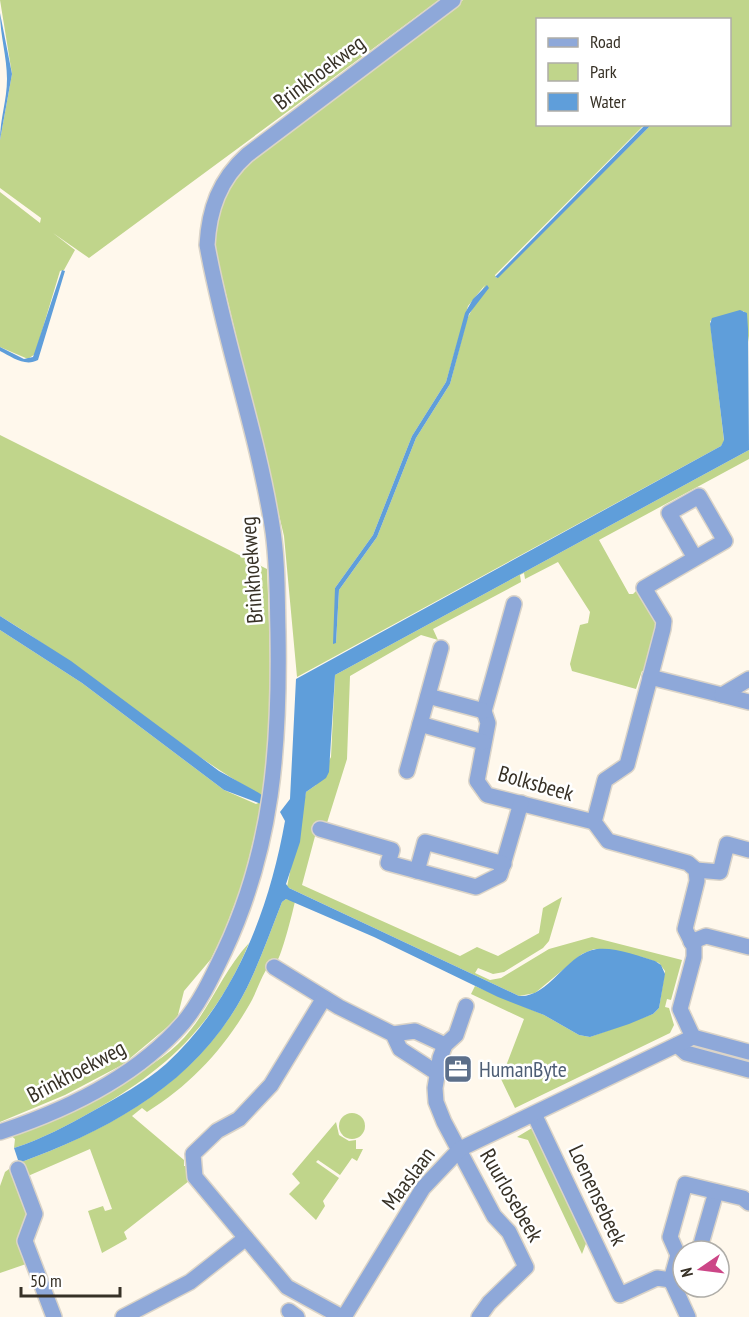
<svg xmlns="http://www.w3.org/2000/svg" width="749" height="1317" font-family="'PT Sans Narrow',sans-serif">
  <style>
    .green { fill: #c0d58b; fill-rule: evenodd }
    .water { fill: #5f9eda }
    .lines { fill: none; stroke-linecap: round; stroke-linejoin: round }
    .minor-casing { stroke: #dbd4c8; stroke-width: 18 }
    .minor { stroke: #8ea8d9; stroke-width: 15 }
    .labels { text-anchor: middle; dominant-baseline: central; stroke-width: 5; stroke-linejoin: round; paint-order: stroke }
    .street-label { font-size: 22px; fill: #373126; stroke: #fff }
    .service-label { font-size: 22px; fill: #4e5e75; stroke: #fff; text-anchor: start }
  </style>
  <rect width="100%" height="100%" fill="#fff8ec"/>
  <g class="green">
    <path d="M0,0H439L89,258L53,233L75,250L64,270L60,271L35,354L28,359L0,347V192L40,223L41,218L0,188V140L12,74Z"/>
    <path d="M463,0H749V342L744,311L710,321L724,441L721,446L297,677L284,536L216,252L214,241L219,200L245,166ZM538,20H730V124L651,125L496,278L495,275L645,124H538ZM485,285L467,319L450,384L416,438L377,537L339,590L336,643L335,588L373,535L412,436L446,382L468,306Z"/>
    <path d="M0,435L267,569C270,645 273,722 264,797C171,745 91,671 0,616Z"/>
    <path d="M749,450V459L599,540L629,594H633L638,589L658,624L646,671H642L636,689L572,671L570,664L580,625L588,623L590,612L558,562L525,579L524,573L520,575L521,582L433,629L438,640L421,635L350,676L347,759L326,826L318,825L302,885L460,956L477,947L498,956L539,933L543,908L562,897L549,941L543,948L504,972L493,974L478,968L475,973L490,980L501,978L549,949L592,937L682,960L671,1000L667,999L665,1007L669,1008L674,1025L670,1033L515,1108L501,1079L524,1019L471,994L475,986L544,1015L579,1035L590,1037L653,1014L659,1008L665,971L659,963L642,957L594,949L582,954L535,993L519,996L287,887L306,792L316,785L331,757L335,675Z"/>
    <path d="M0,630L82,683L224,790L256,804L263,801L243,882L224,932L211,959L184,991L177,1019L122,1065L65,1095L0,1122Z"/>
    <path d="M286,899L295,901C293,912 281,957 277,961C273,965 269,966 266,970C259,982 255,996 248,1007C223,1050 189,1086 147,1112L142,1108L132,1116L184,1160V1166H189V1181L124,1232L127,1239L102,1253L88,1211L103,1206L105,1211L112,1209L90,1149L28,1176L19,1163C106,1131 188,1087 237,1006C256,974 268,937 282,902Z"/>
    <path d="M249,943C216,1023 168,1069 93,1111C68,1125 42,1139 14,1148L15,1139L8,1133C56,1111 141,1080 178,1044C208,1015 221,973 249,943Z"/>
    <circle cx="352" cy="1126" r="13"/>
    <path d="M336,1122L339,1135L349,1141L356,1140V1149H363L357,1161L352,1158L340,1175L318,1160L316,1162L339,1178L323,1201L325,1206L316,1220L289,1194L300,1183L292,1174Z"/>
    <path d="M532,1128L534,1133L538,1132L587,1241L582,1254L528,1140L517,1137Z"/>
    <path d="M13,1166L31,1212L29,1263L0,1273V1186L5,1172Z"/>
  </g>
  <g class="water">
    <path d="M0,13L12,74L0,140C0,119 7,100 7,79C7,57 0,35 0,13Z"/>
    <path d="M645,125H651L498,278L495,277Z"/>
    <path d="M62,270L65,271L38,360C25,367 12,357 0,351V347L24,359L33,357Z"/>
    <path d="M487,285L489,288L469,314L450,384L416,438L377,537L339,590L336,643L333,644L335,588L373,535L412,436L446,382L465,313L473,299Z"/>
    <path d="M740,310L747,313L748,329L749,450L335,675L329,772L326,778L306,792L300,842L286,884L289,888L519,996C548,998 565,957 592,950C610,945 638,956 655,961L661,965L665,974L659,1008L653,1014L629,1024L590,1037L579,1035L544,1015L498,997L374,937L286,899L282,902C268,937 256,974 237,1006C188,1088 106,1131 19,1163L14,1148C42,1139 68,1125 93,1111C118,1097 144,1083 166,1064C234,1002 269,911 285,821L280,812L290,799L296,679L721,446L724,440L710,324L712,318Z"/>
    <path d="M0,616L71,661L219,771L259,793L263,796L261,804L224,790L82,683L0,630Z"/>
  </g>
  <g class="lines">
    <g class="minor-casing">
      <g id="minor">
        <path d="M514,604L484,711L488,723L477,781L487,795L594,822"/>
        <path d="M650,677L722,695L749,679"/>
        <path d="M722,695L749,702"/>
        <path d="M428,696L484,711"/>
        <path d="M420,724L483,742"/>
        <path d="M407,771L441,648"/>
        <path d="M320,829L392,850L388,863L476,887L500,875L521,803"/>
        <path d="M696,870L720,872L727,844L749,850"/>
        <path d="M417,871L425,842L504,864"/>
        <path d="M691,942L706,936L749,947"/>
        <path d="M274,967L339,1007L393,1034L400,1049L437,1073"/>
        <path d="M466,1006L456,1035L445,1045L440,1058L435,1088L436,1102L444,1122L494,1216L509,1232L526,1267L489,1303L479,1317"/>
        <path d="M393,1034L415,1031L445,1045"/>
        <path d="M693,1037L680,1009L694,957V947L685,929L697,881L696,870L688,863L608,841L594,822L605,780L627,765L663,629L664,621L644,588L725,541L699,496L669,513L695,558"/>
        <path d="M677,1045L686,1053L749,1070"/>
        <path d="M534,1114L620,1295L657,1278L671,1280"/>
        <path d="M0,1132C67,1110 136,1077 183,1023C200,1003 212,977 224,952C273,848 280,746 278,632C277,597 278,561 272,525C257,431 224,340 207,245C209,210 219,180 247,155L453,0"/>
        <path d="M18,1169L35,1214L25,1241L54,1317"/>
        <path d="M246,1238L195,1177L193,1154L217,1131L239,1119L271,1085L324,998"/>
        <path d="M699,1251L716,1192"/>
        <path d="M678,1255L671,1280L688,1317"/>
        <path d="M683,1256L678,1255L670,1237L685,1184L743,1198L749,1203"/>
        <path d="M289,1311L297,1317"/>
        <path d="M123,1317L190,1282L246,1238L287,1287L342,1317"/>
        <path d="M344,1317L423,1188L460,1149L693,1037L749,1052"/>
      </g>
    </g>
    <use href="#minor" class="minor"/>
  </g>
  <defs>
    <g id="office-square" transform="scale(1.5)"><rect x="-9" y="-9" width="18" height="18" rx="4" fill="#5c6f8a" stroke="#fff"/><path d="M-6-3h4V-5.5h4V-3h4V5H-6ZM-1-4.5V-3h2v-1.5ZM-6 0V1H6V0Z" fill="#fff"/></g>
  </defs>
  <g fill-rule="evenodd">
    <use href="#office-square" x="458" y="1069"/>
  </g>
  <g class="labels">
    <g class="street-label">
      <text transform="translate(319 72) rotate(-37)">Brinkhoekweg</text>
      <text transform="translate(251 570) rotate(-94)">Brinkhoekweg</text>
      <text transform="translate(536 783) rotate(16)">Bolksbeek</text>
      <text transform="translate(76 1071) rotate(-28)">Brinkhoekweg</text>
      <text transform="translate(408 1178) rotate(-53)">Maaslaan</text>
      <text transform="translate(512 1195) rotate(60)">Ruurlosebeek</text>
      <text transform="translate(598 1195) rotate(65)">Loenensebeek</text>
    </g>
    <g class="service-label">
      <text x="479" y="1069">HumanByte</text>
    </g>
  </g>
  <rect x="536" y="18" width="195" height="108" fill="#ffffff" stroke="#afada8" stroke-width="1.5"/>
  <rect x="548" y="38" width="30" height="9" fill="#8ea8d9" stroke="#afada8" stroke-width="1.5"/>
  <text x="590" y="48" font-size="18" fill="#373126">Road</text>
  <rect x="548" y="63" width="30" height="18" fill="#c0d58b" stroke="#afada8" stroke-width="1.5"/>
  <text x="590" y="78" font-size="18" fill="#373126">Park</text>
  <rect x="548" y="93" width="30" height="18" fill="#5f9eda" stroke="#afada8" stroke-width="1.5"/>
  <text x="590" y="108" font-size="18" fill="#373126">Water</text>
  <g transform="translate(701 1269) rotate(256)"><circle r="28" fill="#ffffff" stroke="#afada8" stroke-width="1.5"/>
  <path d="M0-4.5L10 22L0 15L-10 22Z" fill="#cc4687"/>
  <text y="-9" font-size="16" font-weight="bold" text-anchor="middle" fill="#373126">N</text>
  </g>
  <path d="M21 1287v9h99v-9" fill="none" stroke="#373126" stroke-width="3"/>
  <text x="30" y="1287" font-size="18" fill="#373126" stroke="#ffffff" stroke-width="4.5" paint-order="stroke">50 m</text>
</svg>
